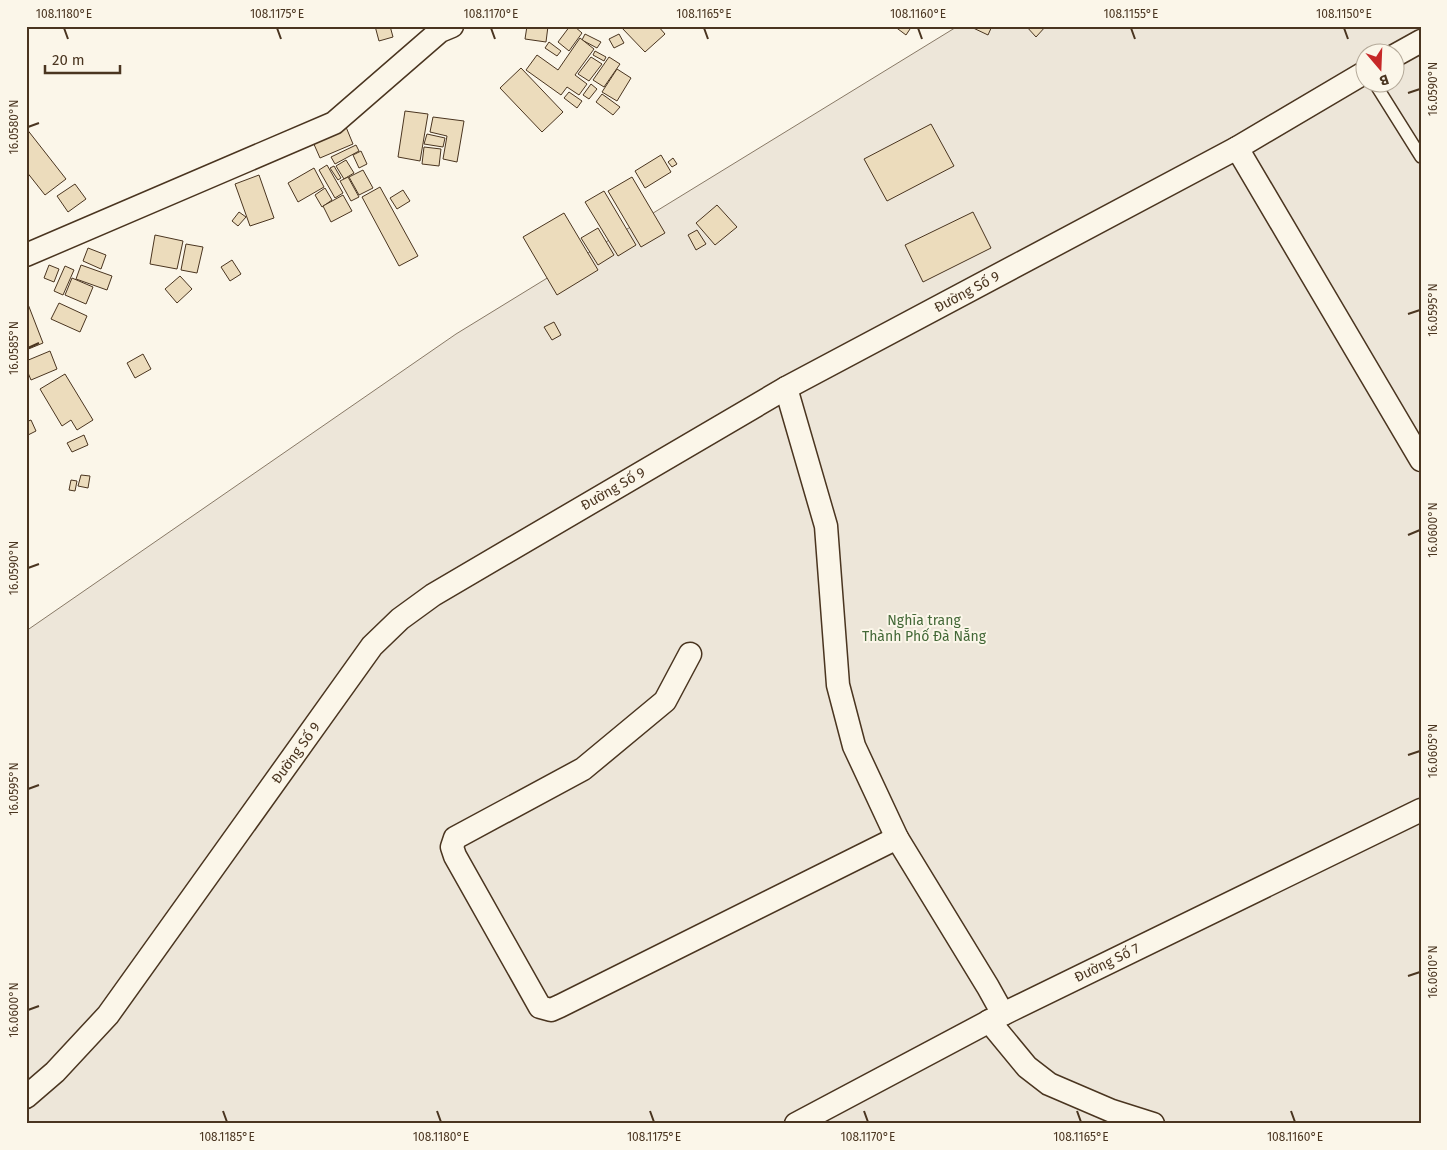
<svg xmlns="http://www.w3.org/2000/svg" width="1447" height="1150" font-family="'Fira Sans',sans-serif">
  <style>
    .green { fill: #ede6d9; stroke: #887966; fill-rule: evenodd }
    .building { fill: #ecdcbc; stroke: #4a3520 }
    .lines { fill: none; stroke-linecap: round; stroke-linejoin: round }
    .service-casing { stroke: #4a3520; stroke-width: 14 }
    .minor-casing { stroke: #4a3520; stroke-width: 25 }
    .service { stroke: #fbf6e9; stroke-width: 11 }
    .minor { stroke: #fbf6e9; stroke-width: 22 }
    .ticks { fill: none; stroke: #4a3520; stroke-width: 2 }
    .labels { text-anchor: middle; dominant-baseline: central; stroke-width: 4; stroke-linejoin: round; paint-order: stroke }
    .street-label { font-size: 14px; fill: #4a3520; stroke: #fbf6e9 }
    .park-label { font-size: 14px; fill: #436837; stroke: #fbf6e9 }
    .neatline { fill: none; stroke: #4a3520; stroke-width: 2 }
    .ticks-label { font-size: 12px; text-anchor: middle; fill: #4a3520 }
  </style>
  <rect width="100%" height="100%" fill="#fbf6e9"/>
  <path class="green" d="M958,26H1421V1124H26V631L456,334ZM1364,52H1394V82H1364Z"/>
  <g class="building">
    <path d="M375,26H390L393,37L379,41Z"/>
    <path d="M527,26H548L546,42L525,39Z"/>
    <path d="M570,26H574L582,33L569,51L558,42Z"/>
    <path d="M658,26L665,34L645,52L621,27Z"/>
    <path d="M894,26H912L906,35Z"/>
    <path d="M969,26H992L988,35Z"/>
    <path d="M1026,26H1046L1036,37Z"/>
    <path d="M585,34L601,42L597,48L582,40Z"/>
    <path d="M619,34L624,43L614,48L609,39Z"/>
    <path d="M580,38L594,49L575,75L587,84L579,95L567,87L561,95L526,70L537,55L558,70Z"/>
    <path d="M549,42L561,51L557,56L545,48Z"/>
    <path d="M595,51L606,57L604,61L593,55Z"/>
    <path d="M591,57L602,64L589,81L578,74Z"/>
    <path d="M609,57L620,64L604,87L593,80Z"/>
    <path d="M521,68L563,112L542,132L500,88Z"/>
    <path d="M617,69L631,78L617,101L602,92Z"/>
    <path d="M591,84L597,89L589,99L583,95Z"/>
    <path d="M569,92L582,101L577,108L564,98Z"/>
    <path d="M602,94L620,107L613,115L596,102Z"/>
    <path d="M405,111L428,114L420,161L398,157Z"/>
    <path d="M433,117L464,121L457,162L443,159L447,136L430,132Z"/>
    <path d="M931,124L954,166L887,201L864,159Z"/>
    <path d="M346,127L353,144L320,158L313,142Z"/>
    <path d="M26,128L66,179L45,195L26,171Z"/>
    <path d="M427,134L445,138L443,147L424,144Z"/>
    <path d="M356,145L359,151L335,164L331,157Z"/>
    <path d="M424,147L441,149L439,166L422,164Z"/>
    <path d="M361,151L367,164L359,168L353,155Z"/>
    <path d="M661,155L671,172L645,188L635,171Z"/>
    <path d="M673,158L677,164L672,167L668,162Z"/>
    <path d="M346,160L354,173L344,179L336,166Z"/>
    <path d="M327,165L343,193L335,198L319,170Z"/>
    <path d="M334,166L341,178L338,180L330,168Z"/>
    <path d="M314,168L324,187L298,202L288,183Z"/>
    <path d="M363,170L373,188L359,195L349,177Z"/>
    <path d="M259,175L274,218L250,226L235,184Z"/>
    <path d="M348,177L359,197L351,201L340,181Z"/>
    <path d="M632,177L665,233L641,247L608,191Z"/>
    <path d="M75,184L86,199L68,212L57,196Z"/>
    <path d="M380,187L418,256L399,266L362,197Z"/>
    <path d="M325,188L332,200L322,207L315,195Z"/>
    <path d="M403,190L410,201L397,209L390,198Z"/>
    <path d="M604,191L636,245L618,256L585,202Z"/>
    <path d="M343,195L352,211L331,222L323,206Z"/>
    <path d="M717,205L737,227L715,245L696,223Z"/>
    <path d="M239,212L246,217L238,226L232,221Z"/>
    <path d="M973,212L991,248L923,282L905,245Z"/>
    <path d="M564,213L598,270L557,295L523,237Z"/>
    <path d="M598,228L614,255L598,265L581,238Z"/>
    <path d="M697,230L706,244L696,250L688,235Z"/>
    <path d="M155,235L183,241L177,269L150,264Z"/>
    <path d="M186,244L203,247L197,273L181,270Z"/>
    <path d="M88,248L106,255L101,269L83,261Z"/>
    <path d="M232,260L241,274L230,281L221,267Z"/>
    <path d="M49,265L59,269L54,282L44,278Z"/>
    <path d="M81,265L112,276L107,290L76,279Z"/>
    <path d="M65,266L74,270L63,295L54,291Z"/>
    <path d="M180,276L192,289L177,303L165,289Z"/>
    <path d="M72,278L93,287L86,304L65,295Z"/>
    <path d="M26,299L43,343L26,350Z"/>
    <path d="M59,303L87,316L80,332L51,319Z"/>
    <path d="M554,322L561,335L552,340L544,327Z"/>
    <path d="M50,351L57,369L31,380L26,368V361Z"/>
    <path d="M143,354L151,369L135,378L127,363Z"/>
    <path d="M65,374L93,420L77,430L71,420L62,426L40,389Z"/>
    <path d="M31,420L36,431L26,436V422Z"/>
    <path d="M84,435L88,445L72,452L67,443Z"/>
    <path d="M81,475L90,476L88,488L78,486Z"/>
    <path d="M71,480L77,481L75,491L69,490Z"/>
  </g>
  <g class="lines">
    <g class="service-casing">
      <path id="service" d="M1374,82L1421,157"/>
    </g>
    <g class="minor-casing">
      <g id="minor">
        <path d="M1394,56L1421,41"/>
        <path d="M1237,148L1421,460"/>
        <path d="M26,255L334,123L440,31L452,26"/>
        <path d="M786,388L826,526L838,685L854,746L897,838L988,987L1003,1014"/>
        <path d="M690,654L665,701L583,769L455,838L452,847L455,856L540,1007L551,1010L560,1006L897,838"/>
        <path d="M989,1021L1027,1067L1049,1084L1112,1111L1153,1124"/>
        <path d="M26,1097L55,1072L108,1015L372,646L400,619L433,595L786,388L1237,148L1364,73"/>
        <path d="M796,1124L1003,1014L1421,810"/>
      </g>
    </g>
    <use href="#service" class="service"/>
    <use href="#minor" class="minor"/>
  </g>
  <path class="ticks" d="M64,28L68,39M277,28L281,39M491,28L495,39M704,28L708,39M918,28L922,39M1131,28L1135,39M1344,28L1348,39M1408,93L1420,89M28,127L39,123M1408,314L1420,310M28,348L39,343M1408,535L1420,530M28,568L39,564M1408,755L1420,751M28,789L39,785M1408,976L1420,972M28,1010L39,1006M223,1111L227,1122M437,1111L441,1122M650,1111L654,1122M864,1111L868,1122M1077,1111L1081,1122M1291,1111L1295,1122"/>
  <g class="labels">
    <g class="street-label">
      <text transform="translate(967 292) rotate(-28)">Đường Số 9</text>
      <text transform="translate(613 489) rotate(-30)">Đường Số 9</text>
      <text transform="translate(296 753) rotate(-54)">Đường Số 9</text>
      <text transform="translate(1107 963) rotate(-26)">Đường Số 7</text>
    </g>
    <g class="park-label">
      <text x="924" y="620">Nghĩa trang<tspan x="924" dy="16">Thành Phố Đà Nẵng</tspan></text>
    </g>
  </g>
  <rect width="1447" height="1150" fill="none" stroke="#fbf6e9" stroke-width="55"/>
  <g transform="translate(1380 68) rotate(161)"><circle r="24" fill="#fbf6e9" stroke="#b4a999"/>
  <path d="M0-4L9 19L0 12L-9 19Z" fill="#c62828"/>
  <text y="-8" font-size="14" font-weight="bold" text-anchor="middle" fill="#4a3520">B</text>
  </g>
  <path d="M45 65v8h75v-8" fill="none" stroke="#4a3520" stroke-width="2.5"/>
  <text x="52" y="65" font-size="15" fill="#4a3520" stroke="#fbf6e9" stroke-width="4" paint-order="stroke">20 m</text>
  <rect x="28" y="28" width="1392" height="1094" class="neatline"/>
  <g class="ticks-label">
    <text x="64" y="18">108.1180°E</text>
    <text x="277" y="18">108.1175°E</text>
    <text x="491" y="18">108.1170°E</text>
    <text x="704" y="18">108.1165°E</text>
    <text x="918" y="18">108.1160°E</text>
    <text x="1131" y="18">108.1155°E</text>
    <text x="1344" y="18">108.1150°E</text>
    <text transform="translate(1433 89) rotate(-90)" y="4">16.0590°N</text>
    <text transform="translate(14 127) rotate(-90)" y="4">16.0580°N</text>
    <text transform="translate(1433 310) rotate(-90)" y="4">16.0595°N</text>
    <text transform="translate(14 348) rotate(-90)" y="4">16.0585°N</text>
    <text transform="translate(1433 530) rotate(-90)" y="4">16.0600°N</text>
    <text transform="translate(14 568) rotate(-90)" y="4">16.0590°N</text>
    <text transform="translate(1433 751) rotate(-90)" y="4">16.0605°N</text>
    <text transform="translate(14 789) rotate(-90)" y="4">16.0595°N</text>
    <text transform="translate(1433 972) rotate(-90)" y="4">16.0610°N</text>
    <text transform="translate(14 1010) rotate(-90)" y="4">16.0600°N</text>
    <text x="227" y="1141">108.1185°E</text>
    <text x="441" y="1141">108.1180°E</text>
    <text x="654" y="1141">108.1175°E</text>
    <text x="868" y="1141">108.1170°E</text>
    <text x="1081" y="1141">108.1165°E</text>
    <text x="1295" y="1141">108.1160°E</text>
  </g>
</svg>
